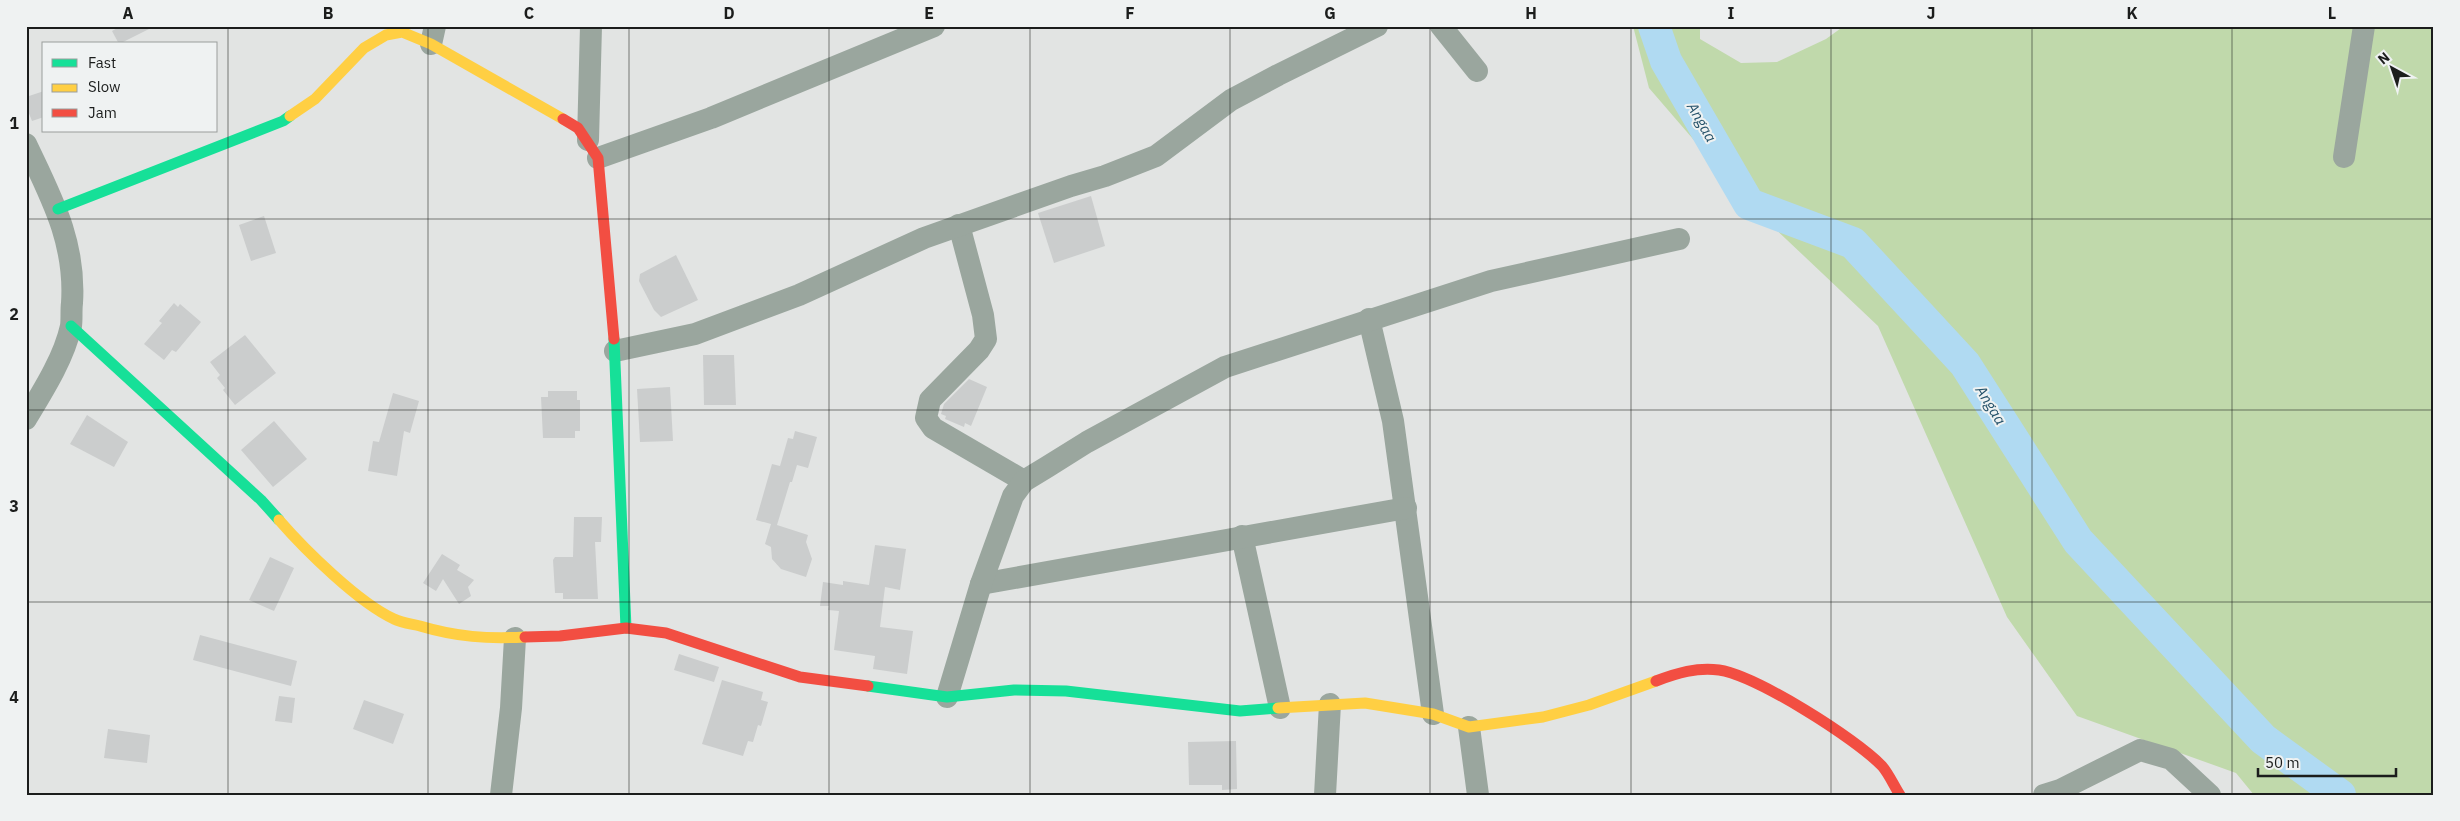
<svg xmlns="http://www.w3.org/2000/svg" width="2460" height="821" font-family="'IBM Plex Sans',sans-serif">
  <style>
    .green { fill: #c0d9ab }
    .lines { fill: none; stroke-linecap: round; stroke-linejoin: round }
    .river { stroke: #b0daf2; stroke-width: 32 }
    .building { fill: #cbcdcd }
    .street { stroke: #9aa69e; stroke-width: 22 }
    .fast { stroke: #16e098; stroke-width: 11 }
    .slow { stroke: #ffcf43; stroke-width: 11 }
    .jam { stroke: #f24e42; stroke-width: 11 }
    .grid { fill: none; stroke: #1b1d1c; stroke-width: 1; stroke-opacity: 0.55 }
    .labels { text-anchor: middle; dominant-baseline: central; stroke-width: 4; stroke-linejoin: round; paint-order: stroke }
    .water-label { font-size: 15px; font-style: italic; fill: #25526a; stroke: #eff2f2 }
    .neatline { fill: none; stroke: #1b1d1c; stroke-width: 2 }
    .grid-label { font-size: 16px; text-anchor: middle; font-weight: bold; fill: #1b1d1c }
  </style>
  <rect width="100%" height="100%" fill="#e2e4e3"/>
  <path class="green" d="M1633,26H1700V39L1741,63L1777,62L1826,39L1844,26H2434V795H2254L2236,773L2077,716L2007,617L1878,326L1749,204L1649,88Z"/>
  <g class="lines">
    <path class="river" d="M1654,26L1666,61L1749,204L1853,243L1965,364L2078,541L2263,739L2340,795"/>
  </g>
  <g class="building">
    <path d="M121,26H155L119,44L112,31Z"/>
    <path d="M44,91V117L32,121L26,106V97Z"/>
    <path d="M1091,196L1105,246L1054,263L1038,213Z"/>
    <path d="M264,216L276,253L251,261L239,225Z"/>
    <path d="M676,255L698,300L661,317L654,310L639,281L640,274Z"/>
    <path d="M174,303L178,307L180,304L201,322L176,352L172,350L164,360L144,344L162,323L159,321Z"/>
    <path d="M245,335L276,373L235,405L223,390L225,388L217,378L220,375L210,362Z"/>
    <path d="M703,355H734L736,405H704Z"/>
    <path d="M969,379L987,387L971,426L965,423L964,427L945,419L946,416L941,414L944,404Z"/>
    <path d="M670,387L673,441L640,442L637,389Z"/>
    <path d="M548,391H577V400H580V431H575V438H543L541,397H548Z"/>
    <path d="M393,393L419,401L410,433L404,431L397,476L368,471L373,441L379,442Z"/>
    <path d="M87,415L128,442L114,467L70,444Z"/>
    <path d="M274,421L307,459L273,487L241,450Z"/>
    <path d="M795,431L817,437L808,468L797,465L792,482H790L777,525L808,535L806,542L812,559L806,577L781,569L772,559L771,547L765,544L771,524L756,520L772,464L780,466L788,438L793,439Z"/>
    <path d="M574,517H602L601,542H595L598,599H563V593H555L553,560L555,557H573Z"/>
    <path d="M875,545L906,549L900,590L885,587L880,627L913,631L907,674L873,669L875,656L834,650L839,611L828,610L829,606H820L823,582L843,585V581L869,585Z"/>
    <path d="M442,554L460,565L457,570L474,580L468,587L471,596L459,604L443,579L436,591L423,583Z"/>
    <path d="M270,557L294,568L274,611L249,600Z"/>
    <path d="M200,635L297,661L291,686L193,660Z"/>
    <path d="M679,654L719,667L714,682L674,670Z"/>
    <path d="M722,680L763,692L761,700L768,702L761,726L758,725L753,742L748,741L743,756L702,744Z"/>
    <path d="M279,696L295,698L292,723L275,721Z"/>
    <path d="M364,700L404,714L393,744L353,729Z"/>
    <path d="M108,729L150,735L147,763L104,758Z"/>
    <path d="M1236,741L1237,789L1222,790V785H1189L1188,742Z"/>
  </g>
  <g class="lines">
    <g class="street">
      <path d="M1441,26L1477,71"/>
      <path d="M431,44L435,26"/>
      <path d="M588,140L591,26"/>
      <path d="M26,144C51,197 76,242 72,303C71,310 72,319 71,326C64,358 43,391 26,419"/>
      <path d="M2344,157L2364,26"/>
      <path d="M598,158L711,118L934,26"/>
      <path d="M959,225L983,315L986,339L979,350L930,400L926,418L933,428L1024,481"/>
      <path d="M1369,319L1393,421L1433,714"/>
      <path d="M615,351L695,334L799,295L924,238L1071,186L1105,176L1156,156L1231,100L1278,75L1377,26"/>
      <path d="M1242,536L1280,708"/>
      <path d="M981,584L1406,508"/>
      <path d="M947,697L981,584L1013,496L1024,481L1047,467L1087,442L1225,367L1491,281L1679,239"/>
      <path d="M1469,727L1478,795"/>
      <path d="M501,795L511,708L515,638"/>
      <path d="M1325,795L1330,704"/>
      <path d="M2044,795L2060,790L2140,750L2171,759L2210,795"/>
    </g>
    <g class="fast">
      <path d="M58,209L283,121L290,116"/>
      <path d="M71,326L261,500L279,520"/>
      <path d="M614,339L626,628"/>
      <path d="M868,686L947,697L1014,690L1066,691L1240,711L1278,708"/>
    </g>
    <g class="slow">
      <path d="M290,116L315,99L364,48L386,35L402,32L431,44L563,119"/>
      <path d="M279,520C305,550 359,603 394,619C402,623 412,624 420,626C457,637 487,639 525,637"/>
      <path d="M1278,708L1365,703L1433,714L1469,727L1543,717L1589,705L1656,681"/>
    </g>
    <g class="jam">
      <path d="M563,119L578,128L598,158L614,339"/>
      <path d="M525,637L560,636L626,628L666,633L800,677L868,686"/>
      <path d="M1656,681C1677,673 1697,667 1719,670C1757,676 1855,738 1882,766C1889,774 1894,786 1900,795"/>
    </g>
  </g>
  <path class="grid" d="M228,26V795M428,26V795M629,26V795M829,26V795M1030,26V795M1230,26V795M1430,26V795M1631,26V795M1831,26V795M2032,26V795M2232,26V795M26,219H2434M26,410H2434M26,602H2434"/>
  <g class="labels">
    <g class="water-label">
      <text transform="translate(1702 122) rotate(60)">Angaa</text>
      <text transform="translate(1991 405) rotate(58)">Angaa</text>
    </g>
  </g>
  <rect width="2460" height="821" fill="none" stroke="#eff2f2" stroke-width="55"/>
  <rect x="42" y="42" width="175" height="90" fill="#eff2f2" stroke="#9a9d9c"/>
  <rect x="52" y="59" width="25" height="8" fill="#16e098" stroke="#9a9d9c"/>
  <text x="88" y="68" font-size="15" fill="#1b1d1c">Fast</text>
  <rect x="52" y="84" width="25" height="8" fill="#ffcf43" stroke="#9a9d9c"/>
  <text x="88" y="92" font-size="15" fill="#1b1d1c">Slow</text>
  <rect x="52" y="109" width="25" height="8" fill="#f24e42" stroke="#9a9d9c"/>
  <text x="88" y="118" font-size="15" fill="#1b1d1c">Jam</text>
  <g transform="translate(2392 68) rotate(320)" stroke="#eff2f2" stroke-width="4" paint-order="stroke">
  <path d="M0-4L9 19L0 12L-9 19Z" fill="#1b1d1c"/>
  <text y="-8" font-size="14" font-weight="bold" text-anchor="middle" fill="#1b1d1c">N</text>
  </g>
  <path d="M2258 768v8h138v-8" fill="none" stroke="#1b1d1c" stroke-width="2.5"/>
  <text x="2265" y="768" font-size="15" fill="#1b1d1c" stroke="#eff2f2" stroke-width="4" paint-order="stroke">50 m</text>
  <rect x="28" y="28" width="2404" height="766" class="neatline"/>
  <g class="grid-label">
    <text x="128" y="19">A</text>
    <text x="328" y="19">B</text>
    <text x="529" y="19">C</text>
    <text x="729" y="19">D</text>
    <text x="929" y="19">E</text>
    <text x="1130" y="19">F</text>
    <text x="1330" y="19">G</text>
    <text x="1531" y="19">H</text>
    <text x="1731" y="19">I</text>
    <text x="1931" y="19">J</text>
    <text x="2132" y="19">K</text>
    <text x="2332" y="19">L</text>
    <text x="14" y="129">1</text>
    <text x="14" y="320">2</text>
    <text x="14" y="512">3</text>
    <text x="14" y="703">4</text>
  </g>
</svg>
